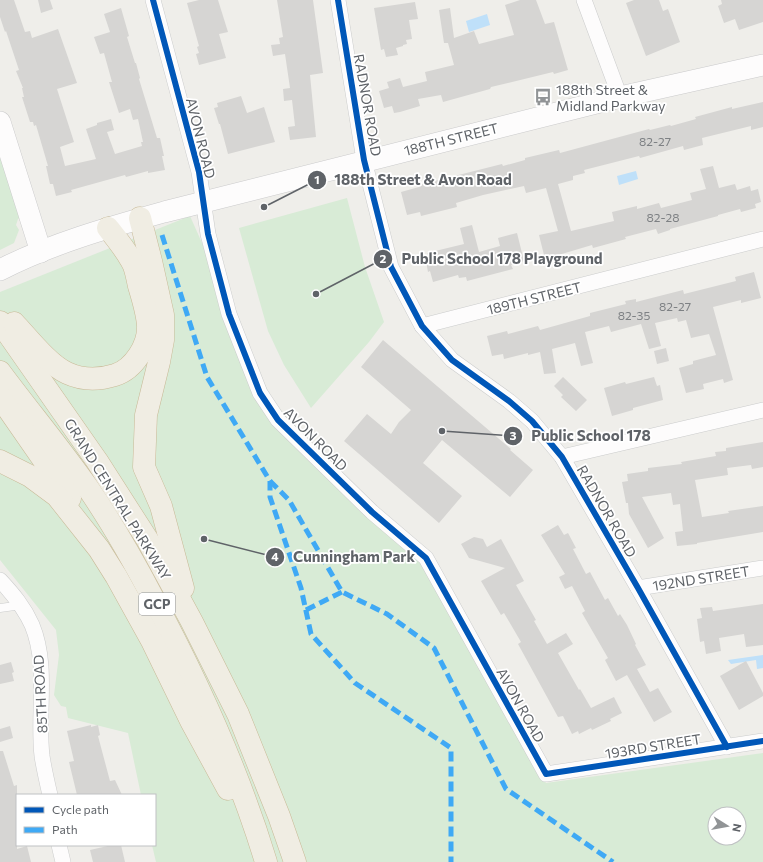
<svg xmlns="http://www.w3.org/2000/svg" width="763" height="862" font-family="Commissioner,sans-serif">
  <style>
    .green { fill: #d8ebd6; fill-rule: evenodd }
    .water { fill: #bfe0f9 }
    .building { fill: #d6d5d3 }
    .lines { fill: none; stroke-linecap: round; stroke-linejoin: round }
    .lane-casing { stroke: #cbcccc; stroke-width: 9 }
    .street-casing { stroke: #cbcccc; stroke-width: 16 }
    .secondary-casing { stroke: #cacacb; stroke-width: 22 }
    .highway-casing { stroke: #c8b996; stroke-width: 23 }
    .lane { stroke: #fdfcfc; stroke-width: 8 }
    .street { stroke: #fdfcfc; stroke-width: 15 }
    .secondary { stroke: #fdfcfc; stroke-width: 21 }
    .highway { stroke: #f0ede3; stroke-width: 22 }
    .quiet { stroke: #3fa9f5; stroke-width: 5; stroke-dasharray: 10 5; stroke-linecap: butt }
    .cycleway-casing { stroke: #fff; stroke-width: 8 }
    .cycleway { stroke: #0057b8; stroke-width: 6 }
    .labels { text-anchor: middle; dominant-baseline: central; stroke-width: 3.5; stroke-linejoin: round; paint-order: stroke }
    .number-label { font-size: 12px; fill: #7e8184 }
    .shield { fill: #fff; stroke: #8f9295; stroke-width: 1 }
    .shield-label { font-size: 13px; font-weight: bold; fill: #5f6368 }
    .poi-label { font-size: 14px; fill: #5f6368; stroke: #fff; text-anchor: start }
    .street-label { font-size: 14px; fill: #5f6368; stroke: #fff }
    .leader { fill: none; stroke: #5f6368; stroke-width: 1.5 }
    .callout-dot { fill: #5f6368; stroke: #fff; stroke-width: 1.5 }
    .mark-label { font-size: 12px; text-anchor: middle; font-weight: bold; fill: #fff }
    .callout-label { font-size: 15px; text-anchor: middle; font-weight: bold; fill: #5f6368; stroke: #fff; stroke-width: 3.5; stroke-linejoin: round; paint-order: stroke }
  </style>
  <rect width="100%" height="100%" fill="#efeeea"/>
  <g class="green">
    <path d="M0,155L21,217L18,219L16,225L19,230L14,243L0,250Z"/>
    <path d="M347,198L365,267L384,322L369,342L311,408L284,365L268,331L239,228Z"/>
    <path d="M190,216L271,398L323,462L430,563L528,754L546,783L763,753V862H156L152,845H155V795H141L128,733L68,718L66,707L61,706L54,695L59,655L56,630L0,560V292ZM715,814H739V838H715Z"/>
  </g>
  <g class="water">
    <path d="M487,14L490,25L469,32L466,21Z"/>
    <path d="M636,171L638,179L619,185L617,176Z"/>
    <path d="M763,655V668L757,669L756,660L731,664L728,660Z"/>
  </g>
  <g class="building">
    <path d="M0,0H14L25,32L30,31L32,38L58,29L77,83L57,89L74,142L60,147L65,166L96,159L86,129L97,125V123L111,119L114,130L107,132L115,154L142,146L141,142H143L138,119L133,120L130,109L119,113L109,82H112L104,53L100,54L94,37L110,32L104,14L121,8L129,36L127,37L135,63H136L140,78L139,79L157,138H160L164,156H162L165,170L148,173V171L126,177L125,175L71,190L72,192L56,196L53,184H50L46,166H48L36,125L34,126L33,122H30L22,97H24L22,88H23L16,71L19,70L6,31L5,32L0,17Z"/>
    <path d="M38,0H50L53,9L41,13Z"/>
    <path d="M199,0H218L228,32L219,34L226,58L199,65L196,54L199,53L197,47L199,46L187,3Z"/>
    <path d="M277,0H313L323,73L310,75L316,137L290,140L288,127L295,126L292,100L284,101L283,89L290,88L285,54L273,56L271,45L280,44L279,38L283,37Z"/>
    <path d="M520,0H536L545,24L554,22L568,70L554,74L553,72L491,87L490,89L443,102L441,95L418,99L420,106L400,112L394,113L392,106L384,108L379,91L389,88L387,82L400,78L403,87L427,81L425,72L454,65L448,43H444L439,10L450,8L454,38L474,31L479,44L514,35L505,5Z"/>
    <path d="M634,0H659L663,11L668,9L680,42L646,56L626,3Z"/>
    <path d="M721,0H763V22L739,30L735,19L724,23L718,6L722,4Z"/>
    <path d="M415,2L418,19L409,20L412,39L406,40L407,44L403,45V46L396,48L398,55L386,57L384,49L381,50L374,8Z"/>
    <path d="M241,96L247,113L264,107L275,142L228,154L220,124H219L214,108L218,107L217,103Z"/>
    <path d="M763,102V127L751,130V126L702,138L703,145L684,150L683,146L640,158L639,156L584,170L585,173L573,176V180L558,184L571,231L614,221L612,212L637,206V209L659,203L661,208L692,200L690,193L706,189L700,169L713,166L719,188L735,184L737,190L750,186L751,191L758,189L761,202L755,204L756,208L741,212L740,209L718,215V216L670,229V230L658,234L656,229L625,237L626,239L593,248L592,245L545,259L539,235L558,231L546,188L526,193L524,186L483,195L456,203L457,207L421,216L420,212L407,215L401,192L419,187V185L502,164L503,166L525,160V158L559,150L560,153L649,129L650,130L670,125L671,126L696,119L695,117L732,107V109Z"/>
    <path d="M472,225L479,252L500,246L498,238L517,233L524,261L511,265L513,269L467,281L466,277L459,278L458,275L433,282L430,271L428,272L425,256L428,255L427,253L464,244L460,228Z"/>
    <path d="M754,272L761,298L741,303V300L713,307L733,380L724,383L723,379L703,384L704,389L686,393L679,368L693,364V361L716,355L709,334L691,338L686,320L678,322L677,318L655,323L661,346L649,349L641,324L611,332L609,326L585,332L593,363L581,366L575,343L552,349L556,373L544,374L540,352L528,355V353L504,359L503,354L492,356L487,336L507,331L508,334L538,326L540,330L590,316V313L626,304L625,301L636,299V302L683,290L684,294L736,281L735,277Z"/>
    <path d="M383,340L511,449L510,450L533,470L510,497L442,440L423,463L462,496L439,523L344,441L367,414L391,434L399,422L411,410L361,367Z"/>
    <path d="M666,348L669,361L657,364L654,351Z"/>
    <path d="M563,377L587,400L576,411L561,397L563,395L554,386Z"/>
    <path d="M654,377L657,386L660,385L663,400L633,408V410L612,416L604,388L625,382L626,384Z"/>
    <path d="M763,442V467L752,469L751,465L727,468L728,475L695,480L702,517L729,513L728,511L763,506V532L697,543V544L677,546L675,532L683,531L680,504L673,505L671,493L642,497L664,538L648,548L629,514L628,503H626L622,482L628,481L627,474L648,471V468L682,464L681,462L716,456L715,452L726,451V448Z"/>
    <path d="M558,525L564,535L568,533L576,548L573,549L586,574L590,572L605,600L608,598L618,616L620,614L627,625L636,644L635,645L646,665L637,669L650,692L658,688L672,712L654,722L627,675L616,681L605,660L608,658L582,613L585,611L572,586L565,589L559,577L565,574L541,535Z"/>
    <path d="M474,537L483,539L487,547L501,539L524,581L516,585L536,620L534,621L547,644L566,633L573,644L558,653L579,690L580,689L591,708L614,697L622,713L610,719L611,721L592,730L591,728L579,734L578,731L572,734L563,716L558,717L518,644L521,642L504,613L501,615L481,581L505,568L469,558L461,544Z"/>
    <path d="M763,604V645L746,647L744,634L719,638L721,651L706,654L704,641L700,642L697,619L702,618L700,608L712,607L713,611Z"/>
    <path d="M746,661L763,693V696L739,710L720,676Z"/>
    <path d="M11,662L14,672L12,673L14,681L0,684V665Z"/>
    <path d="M91,725V727L98,725L100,735L98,736L110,781L115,780L122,795H77L69,762L74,761L67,731Z"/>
    <path d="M10,726L13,738L0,742V729Z"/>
    <path d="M0,751H3L14,786L17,785V849L27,846L31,862H0Z"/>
    <path d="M112,845H121L125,862H93L90,850Z"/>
  </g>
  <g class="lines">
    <g class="lane-casing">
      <path id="lane" d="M0,608L22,605"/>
    </g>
    <g class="street-casing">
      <g id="street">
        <path d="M153,0L199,172L208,234L229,314L260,393L278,420L372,512L426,558L546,774L763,741"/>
        <path d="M338,0L364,160L391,267L422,326L452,360L509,401L532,421L562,457L638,588L727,747"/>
        <path d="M584,0L620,97"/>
        <path d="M422,326L763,239"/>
        <path d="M562,457L763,410"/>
        <path d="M0,580C13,594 24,607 32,625C49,666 37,713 42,756C44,769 47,782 50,795"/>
        <path d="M638,588L763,568"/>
        <path d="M59,845L63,862"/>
      </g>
    </g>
    <g class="secondary-casing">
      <g id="secondary">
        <path d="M0,122L41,252"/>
        <path d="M0,270C50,244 110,227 164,212L620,97L763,65"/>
      </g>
    </g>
    <g class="highway-casing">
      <g id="highway">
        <path d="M140,218L151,261L163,315V340L159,362L146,415L144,467L161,506L183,588"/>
        <path d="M0,322L97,461L147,539L192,622L238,714L279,816L295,862"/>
        <path d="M14,323C28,338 49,365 67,373C82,380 99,380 115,375C134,369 149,345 148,325C147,312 143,299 139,286C137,278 136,267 131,260C125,249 116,238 108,228"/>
        <path d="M0,372C29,411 60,448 88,488C112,523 133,560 153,598C198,682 238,770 266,862"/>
        <path d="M0,397L70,498"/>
        <path d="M0,461L30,476L57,496L99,549L116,576L152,641L191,721L228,789"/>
      </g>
    </g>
    <use href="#lane" class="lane"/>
    <use href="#street" class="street"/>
    <use href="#secondary" class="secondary"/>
    <use href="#highway" class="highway"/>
    <g class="quiet">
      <path d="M162,235L207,377L270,481V497L301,588L311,634L355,683L451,748V862"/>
      <path d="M270,481L289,500L342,592L387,614L434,648L506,789L613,862"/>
      <path d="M306,610L342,592"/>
    </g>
    <g class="cycleway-casing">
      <g id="cycleway">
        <path d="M153,0L199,172L208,234L229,314L260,393L278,420L372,512L426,558L546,774L763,741"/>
        <path d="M338,0L364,160L391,267L422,326L452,360L509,401L532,421L562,457L638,588L727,747"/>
      </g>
    </g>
    <use href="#cycleway" class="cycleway"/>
  </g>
  <defs>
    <g id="bus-bare" transform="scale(1.38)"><path d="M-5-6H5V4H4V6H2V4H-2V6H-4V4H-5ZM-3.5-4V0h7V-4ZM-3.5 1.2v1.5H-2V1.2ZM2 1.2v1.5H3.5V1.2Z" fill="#919496" stroke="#fff" stroke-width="2.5" paint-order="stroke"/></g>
  </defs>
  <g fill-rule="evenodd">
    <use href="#bus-bare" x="543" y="97"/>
  </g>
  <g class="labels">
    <g class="number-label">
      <text x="655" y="141">82-27</text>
      <text x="663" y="217">82-28</text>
      <text x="675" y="306">82-27</text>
      <text x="634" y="315">82-35</text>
    </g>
    <rect class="shield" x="139" y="593" width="36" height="22" rx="3"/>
    <g class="shield-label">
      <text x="157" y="604">GCP</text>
    </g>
    <g class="poi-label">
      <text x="556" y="89">188th Street &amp;<tspan x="556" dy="16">Midland Parkway</tspan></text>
    </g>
    <g class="street-label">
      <text transform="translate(368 105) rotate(80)">RADNOR ROAD</text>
      <text transform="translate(201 138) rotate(76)">AVON ROAD</text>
      <text transform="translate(451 139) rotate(-14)">188TH STREET</text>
      <text transform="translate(534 298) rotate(-14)">189TH STREET</text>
      <text transform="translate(316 439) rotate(45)">AVON ROAD</text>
      <text transform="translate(118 499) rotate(58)">GRAND CENTRAL PARKWAY</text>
      <text transform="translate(607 511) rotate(60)">RADNOR ROAD</text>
      <text transform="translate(701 578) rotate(-9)">192ND STREET</text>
      <text transform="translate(40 694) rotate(-93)">85TH ROAD</text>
      <text transform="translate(521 705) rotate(61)">AVON ROAD</text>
      <text transform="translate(653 746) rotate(-9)">193RD STREET</text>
    </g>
  </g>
  <path class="leader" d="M264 207L317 180M316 294L383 259M442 431L513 436M204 539L275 557"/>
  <g class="callout-dot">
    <circle cx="264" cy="207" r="4"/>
    <circle cx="316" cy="294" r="4"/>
    <circle cx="442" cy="431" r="4"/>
    <circle cx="204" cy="539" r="4"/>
    <circle cx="317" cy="180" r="10"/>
    <circle cx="383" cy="259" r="10"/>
    <circle cx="513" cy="436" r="10"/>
    <circle cx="275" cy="557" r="10"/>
  </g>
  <g class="mark-label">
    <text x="317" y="184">1</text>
    <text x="383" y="263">2</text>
    <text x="513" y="440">3</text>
    <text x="275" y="561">4</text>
  </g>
  <g class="callout-label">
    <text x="423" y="185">188th Street &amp; Avon Road</text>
    <text x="502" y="264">Public School 178 Playground</text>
    <text x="591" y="441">Public School 178</text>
    <text x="354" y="562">Cunningham Park</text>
  </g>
  <rect x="16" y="794" width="140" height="52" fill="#ffffff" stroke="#bfc1c3"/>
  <rect x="24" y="807" width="20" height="6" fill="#0057b8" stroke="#bfc1c3"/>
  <text x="52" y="814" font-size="12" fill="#5f6368">Cycle path</text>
  <rect x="24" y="827" width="20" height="6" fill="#3fa9f5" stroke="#bfc1c3"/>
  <text x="52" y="834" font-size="12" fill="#5f6368">Path</text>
  <g transform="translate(727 826) rotate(101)"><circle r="19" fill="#ffffff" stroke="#bfc1c3"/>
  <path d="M0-3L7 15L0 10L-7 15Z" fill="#919496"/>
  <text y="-6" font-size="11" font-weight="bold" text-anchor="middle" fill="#5f6368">N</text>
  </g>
</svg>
